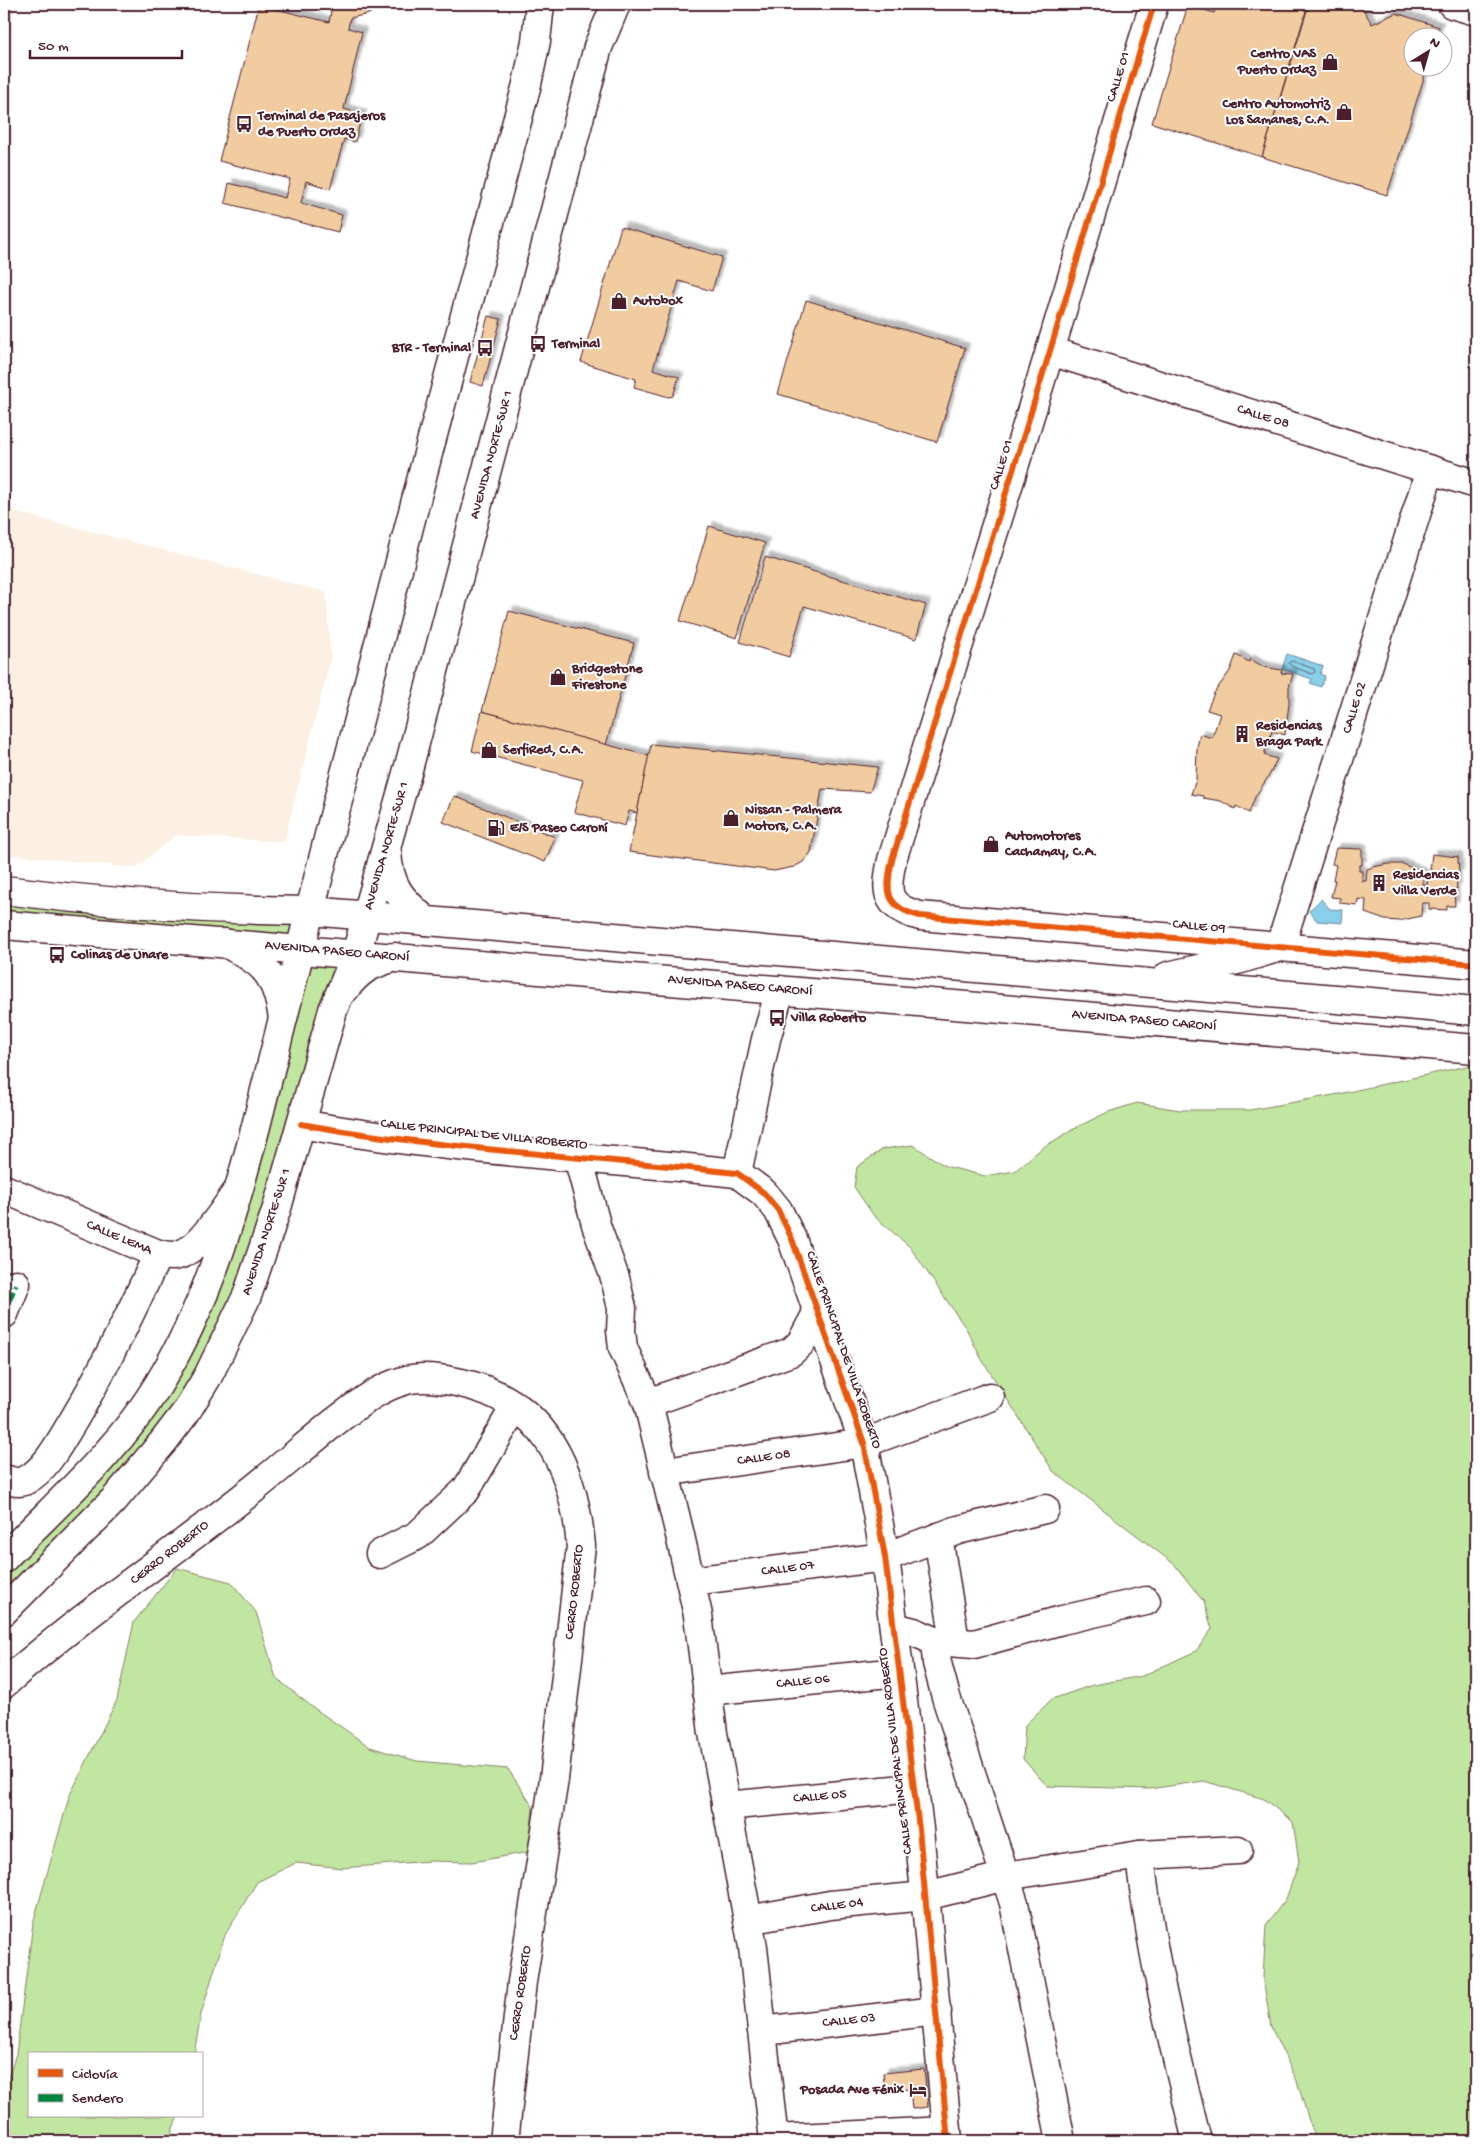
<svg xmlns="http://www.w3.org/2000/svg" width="1480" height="2145" font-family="'Gochi Hand',sans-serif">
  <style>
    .built { fill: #fbf0e3 }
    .green { fill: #c1e6a1; stroke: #868266 }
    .water { fill: #88d0e9; stroke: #6f899d }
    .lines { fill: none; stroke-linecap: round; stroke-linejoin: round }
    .shore { stroke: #636677; stroke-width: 1 }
    .building { fill: #f1cca1; stroke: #4a1f2b; filter: url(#shadow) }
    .minor-casing { stroke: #4a1f2b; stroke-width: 31 }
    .major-casing { stroke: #4a1f2b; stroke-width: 31 }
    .minor { stroke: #fff; stroke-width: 28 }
    .major { stroke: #fff; stroke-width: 28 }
    .quiet { stroke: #00873e; stroke-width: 5; stroke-dasharray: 10 5; stroke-linecap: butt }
    .cycleway-casing { stroke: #fff; stroke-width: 9 }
    .cycleway { stroke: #e8590c; stroke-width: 6 }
    .labels { text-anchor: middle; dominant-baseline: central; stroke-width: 4; stroke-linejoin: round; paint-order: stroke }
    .poi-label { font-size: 14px; font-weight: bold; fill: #4a1f2b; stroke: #fff; text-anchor: start }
    .street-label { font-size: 14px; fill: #4a1f2b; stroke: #fff }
  </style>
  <defs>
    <filter id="shadow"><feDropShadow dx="4.5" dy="-4.5" stdDeviation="1" flood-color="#0004"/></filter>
  </defs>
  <rect width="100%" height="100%" fill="#fff"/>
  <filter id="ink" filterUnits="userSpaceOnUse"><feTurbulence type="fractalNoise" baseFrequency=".02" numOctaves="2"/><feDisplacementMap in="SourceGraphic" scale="10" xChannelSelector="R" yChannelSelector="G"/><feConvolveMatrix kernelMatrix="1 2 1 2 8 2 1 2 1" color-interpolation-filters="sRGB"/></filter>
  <g filter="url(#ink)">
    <g class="built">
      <path d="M4,4H16L4,47Z"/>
      <path d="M4,509L326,592L331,657L284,842L176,835L136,868L4,854Z"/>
    </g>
    <g class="green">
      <path d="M4,890L311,911L301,949L356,954L208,1376L4,1611V1558L175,1353L301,949L4,925Z"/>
      <path d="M1476,1064V2141H1315L1297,2081L1271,2027L1263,1978L1266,1925L1286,1899L1299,1862L1293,1822L1264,1799L1204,1781L1149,1789L1047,1786L1023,1759L1025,1725L1052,1699L1093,1685L1142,1676L1196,1651L1212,1629L1204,1602L1174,1564L1053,1471L981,1358L967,1330L910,1247L874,1216L854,1187L857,1167L883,1149L913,1145L945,1166L985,1176L1015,1171L1042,1148L1077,1127L1108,1112L1137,1103L1180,1110H1250L1339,1094Z"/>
      <path d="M177,1568L231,1582L256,1612L276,1678L311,1706L370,1747L417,1761L508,1769L533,1807L529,1852L472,1862L429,1861L342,1868L296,1863L257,1882L225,1935L201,2014L194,2054H29V2116H178L168,2141H4V2090L16,2054L33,1923L69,1797L117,1700L134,1622Z"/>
    </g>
    <g class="water">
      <path d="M1287,654L1323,666L1320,674L1325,676L1321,687L1310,683L1312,679L1282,669Z"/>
      <path d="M1321,899L1330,909L1343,910L1342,923L1317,921L1309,911Z"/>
    </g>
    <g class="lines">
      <path class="shore" d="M1292,661L1314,669L1315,672L1312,674L1291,666L1289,663Z"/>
    </g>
    <g class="building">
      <path d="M323,4H381L369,14L350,18L348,28L362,32L344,109L362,114L355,142L344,139L330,189L306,181L301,203L342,215L338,232L225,203L229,183L285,198L290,179L219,161L259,5L329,22L331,12Z"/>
      <path d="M1217,4H1283L1306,11L1262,157L1152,123L1188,5L1214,13Z"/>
      <path d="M1309,4H1360L1372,24L1396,13L1439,27L1436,38H1412V68H1427L1387,195L1262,157Z"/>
      <path d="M621,227L722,257L712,291L679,281L653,369L679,377L673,396L669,397L634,387L636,379L581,362Z"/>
      <path d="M806,300L965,348L937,442L778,394Z"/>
      <path d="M488,316L501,319L483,386L470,382Z"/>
      <path d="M709,526L765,543L737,638L680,621Z"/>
      <path d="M765,557L926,605L916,639L804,606L789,657L740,642Z"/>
      <path d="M509,611L634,643L606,745L482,711Z"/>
      <path d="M1236,655L1249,662L1250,659L1264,667L1282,670L1281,673L1293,674L1289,687V704L1285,735L1272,731L1264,755L1277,759L1270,774L1255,797L1249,813L1236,806L1235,809L1221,801L1203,798V796L1191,794L1196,780L1197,747L1200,734L1212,738L1220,714L1207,710L1214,693L1230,671Z"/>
      <path d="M482,711L649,756L637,813L629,811L625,826L574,812L583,780L472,751Z"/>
      <path d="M651,744L878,767L870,792L822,789L811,852L803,862L794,867L774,871L629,852Z"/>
      <path d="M454,796L555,837L545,862L443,822Z"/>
      <path d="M1336,848L1362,849V865H1359V871H1362V881H1366L1367,869L1373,867L1388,864H1403L1423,873V885H1427L1429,875L1432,876L1433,870H1430L1432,854L1458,857L1459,874H1456L1457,889H1454L1455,906H1447V910L1429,909V903H1422L1421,916L1399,921L1385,920L1365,913L1366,900L1358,899L1357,905L1340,903V898L1331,897L1335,880H1333L1336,865L1332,864Z"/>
      <path d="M924,2069L928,2107L912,2109L910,2089L885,2091L883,2073Z"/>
    </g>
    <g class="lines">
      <g class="minor-casing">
        <g id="minor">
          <path d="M1154,4L1050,351L892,860C885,892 885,907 920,916L1476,964"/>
          <path d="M1452,4L1476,11"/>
          <path d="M1050,351L1476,484"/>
          <path d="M4,890C105,903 208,910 311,911L1476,1011"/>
          <path d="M4,925L1476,1049"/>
          <path d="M1168,976L1241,959L1280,947L1430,470"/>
          <path d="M301,1124C445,1150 591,1157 737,1173L764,1193L778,1210L792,1239L864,1443L885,1557L919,1829L948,2141"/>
          <path d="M578,1157L597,1228L615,1278L622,1308L621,1331L623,1348L648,1403L679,1531L698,1615L713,1733L753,1947L774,2141"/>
          <path d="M737,1173L766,1039L780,990"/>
          <path d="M4,1189L158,1254C163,1255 168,1256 173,1256C197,1255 223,1211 236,1193"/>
          <path d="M4,1314L16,1284"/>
          <path d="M648,1403L791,1352L801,1343L817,1313"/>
          <path d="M664,1472L864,1443L990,1397"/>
          <path d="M4,1479C11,1481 19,1484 26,1480C47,1469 61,1440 73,1421C105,1367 132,1311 158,1254"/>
          <path d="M938,1537L955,1641"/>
          <path d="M380,1554L418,1535L466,1490L515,1407"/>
          <path d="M691,1581L885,1557L958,1530L1045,1509"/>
          <path d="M894,1627L914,1632L935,1641L974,1644L1062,1620L1146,1601"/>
          <path d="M935,1641L937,1663L946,1697L1014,1903L1061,2141"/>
          <path d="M4,1684C82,1615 169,1556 251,1491C280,1468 307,1444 336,1421C356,1406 378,1388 403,1381C421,1375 443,1379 461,1383C545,1401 574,1469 581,1546L554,1779L522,1982L504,2141"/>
          <path d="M707,1691L899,1672"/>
          <path d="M726,1806L914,1788"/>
          <path d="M1140,1855C1150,1952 1174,2047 1197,2141"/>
          <path d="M748,1920L830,1905L926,1896L1006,1876L1140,1855L1238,1850"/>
          <path d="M762,2031L937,2011"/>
          <path d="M773,2139L947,2131"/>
        </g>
      </g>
      <g class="major-casing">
        <g id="major">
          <path d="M387,852C389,887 401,899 426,921"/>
          <path d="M225,943C265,963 276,974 283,1018"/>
          <path d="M345,989C360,969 371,964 395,957"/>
          <path d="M4,1558C57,1503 118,1451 158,1385C208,1303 232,1218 256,1126C281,1030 303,935 328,839C392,587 459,335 527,84L536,41L540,4"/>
          <path d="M4,1611L113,1501L163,1442L186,1412L208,1376L247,1296L277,1208L333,1010L356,954L409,766L598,47L616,4"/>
        </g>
      </g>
      <use href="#minor" class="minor"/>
      <use href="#major" class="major"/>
      <path class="quiet" d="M4,1314L16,1284"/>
      <g class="cycleway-casing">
        <g id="cycleway">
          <path d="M1154,4L1050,351L892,860C885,892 885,907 920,916L1476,964"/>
          <path d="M301,1124C445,1150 591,1157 737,1173L764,1193L778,1210L792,1239L864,1443L885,1557L919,1829L948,2141"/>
        </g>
      </g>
      <use href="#cycleway" class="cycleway"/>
    </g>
  </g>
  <defs>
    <g id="shop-bare" transform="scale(1.35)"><path d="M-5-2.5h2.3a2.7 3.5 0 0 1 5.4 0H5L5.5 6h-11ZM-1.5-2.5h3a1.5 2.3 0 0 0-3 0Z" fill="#4a1f2b" stroke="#fff" stroke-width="2.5" paint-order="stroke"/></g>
    <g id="bus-bare" transform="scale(1.35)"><path d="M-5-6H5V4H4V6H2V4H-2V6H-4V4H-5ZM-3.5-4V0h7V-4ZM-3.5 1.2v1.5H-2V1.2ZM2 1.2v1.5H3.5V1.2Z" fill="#4a1f2b" stroke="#fff" stroke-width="2.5" paint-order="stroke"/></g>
    <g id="building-bare" transform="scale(1.35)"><path d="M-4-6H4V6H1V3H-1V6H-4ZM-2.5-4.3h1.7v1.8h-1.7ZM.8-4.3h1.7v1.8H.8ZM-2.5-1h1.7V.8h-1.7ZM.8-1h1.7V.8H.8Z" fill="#4a1f2b" stroke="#fff" stroke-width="2.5" paint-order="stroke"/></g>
    <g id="fuel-bare" transform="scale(1.35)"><path d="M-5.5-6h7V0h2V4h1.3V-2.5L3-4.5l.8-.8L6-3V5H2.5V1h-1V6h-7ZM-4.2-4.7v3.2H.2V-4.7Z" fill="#4a1f2b" stroke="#fff" stroke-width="2.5" paint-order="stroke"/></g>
    <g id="hotel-bare" transform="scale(1.35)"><path d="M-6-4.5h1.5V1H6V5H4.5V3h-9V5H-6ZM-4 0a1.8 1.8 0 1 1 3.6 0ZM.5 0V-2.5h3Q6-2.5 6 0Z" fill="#4a1f2b" stroke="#fff" stroke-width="2.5" paint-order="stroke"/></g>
  </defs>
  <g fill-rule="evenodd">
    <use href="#shop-bare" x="1330" y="62"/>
    <use href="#shop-bare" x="1344" y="112"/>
    <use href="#bus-bare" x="244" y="124"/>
    <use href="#shop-bare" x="619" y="301"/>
    <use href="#bus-bare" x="538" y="344"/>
    <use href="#bus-bare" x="485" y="348"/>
    <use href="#shop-bare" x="558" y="677"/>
    <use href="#building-bare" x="1242" y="734"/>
    <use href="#shop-bare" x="489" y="750"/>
    <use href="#shop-bare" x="731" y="818"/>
    <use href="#fuel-bare" x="496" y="828"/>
    <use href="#shop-bare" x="991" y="844"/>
    <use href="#building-bare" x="1379" y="883"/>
    <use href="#bus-bare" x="57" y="955"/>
    <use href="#bus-bare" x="777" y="1018"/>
    <use href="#hotel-bare" x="918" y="2090"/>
  </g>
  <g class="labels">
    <g class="poi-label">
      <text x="1316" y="54" text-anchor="end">Centro VAS<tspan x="1316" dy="16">Puerto Ordaz</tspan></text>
      <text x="1330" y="104" text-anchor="end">Centro Automotriz<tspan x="1330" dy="16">Los Samanes, C.A.</tspan></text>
      <text x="258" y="116">Terminal de Pasajeros<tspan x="258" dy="16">de Puerto Ordaz</tspan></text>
      <text x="633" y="301">Autobox</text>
      <text x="552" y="344">Terminal</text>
      <text x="471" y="348" text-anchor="end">BTR - Terminal</text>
      <text x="572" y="669">Bridgestone<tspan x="572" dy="16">Firestone</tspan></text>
      <text x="1256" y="726">Residencias<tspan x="1256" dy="16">Braga Park</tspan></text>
      <text x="503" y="750">SerfiRed, C.A.</text>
      <text x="745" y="810">Nissan - Palmera<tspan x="745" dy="16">Motors, C.A.</tspan></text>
      <text x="510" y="828">E/S Paseo Caroní</text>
      <text x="1005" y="836">Automotores<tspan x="1005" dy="16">Cachamay, C.A.</tspan></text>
      <text x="1393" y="875">Residencias<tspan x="1393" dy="16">Villa Verde</tspan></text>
      <text x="71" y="955">Colinas de Unare</text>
      <text x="791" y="1018">Villa Roberto</text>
      <text x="904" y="2090" text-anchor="end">Posada Ave Fénix</text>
    </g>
    <g class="street-label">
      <text transform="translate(1119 77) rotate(-73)">CALLE 01</text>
      <text transform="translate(1263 417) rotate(17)">CALLE 08</text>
      <text transform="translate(492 455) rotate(-75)">AVENIDA NORTE-SUR 1</text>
      <text transform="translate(1002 465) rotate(-73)">CALLE 01</text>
      <text transform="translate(1355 708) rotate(-73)">CALLE 02</text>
      <text transform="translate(387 846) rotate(-74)">AVENIDA NORTE-SUR 1</text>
      <text transform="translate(1199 927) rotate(5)">CALLE 09</text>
      <text transform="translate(337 952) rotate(5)">AVENIDA PASEO CARONÍ</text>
      <text transform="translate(740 986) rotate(5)">AVENIDA PASEO CARONÍ</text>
      <text transform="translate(1144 1021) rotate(5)">AVENIDA PASEO CARONÍ</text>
      <text transform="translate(484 1135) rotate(6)">CALLE PRINCIPAL DE VILLA ROBERTO</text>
      <text transform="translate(267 1232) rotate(-72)">AVENIDA NORTE-SUR 1</text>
      <text transform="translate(119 1238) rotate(23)">CALLE LEMA</text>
      <text transform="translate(843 1350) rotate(71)">CALLE PRINCIPAL DE VILLA ROBERTO</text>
      <text transform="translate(764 1458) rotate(-8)">CALLE 08</text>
      <text transform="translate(170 1553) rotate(-38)">CERRO ROBERTO</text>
      <text transform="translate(788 1569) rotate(-7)">CALLE 07</text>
      <text transform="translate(575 1592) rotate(-84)">CERRO ROBERTO</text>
      <text transform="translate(803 1682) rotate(-6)">CALLE 06</text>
      <text transform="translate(896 1751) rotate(-97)">CALLE PRINCIPAL DE VILLA ROBERTO</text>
      <text transform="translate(820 1797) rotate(-5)">CALLE 05</text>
      <text transform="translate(837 1906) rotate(-7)">CALLE 04</text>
      <text transform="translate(521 1993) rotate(-82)">CERRO ROBERTO</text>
      <text transform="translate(849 2021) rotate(-6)">CALLE 03</text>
    </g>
  </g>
  <rect width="1480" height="2145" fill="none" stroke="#fff" stroke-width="20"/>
  <rect x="10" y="10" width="1460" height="2125" fill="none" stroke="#4a1f2b" stroke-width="2" filter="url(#ink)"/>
  <rect x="28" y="2052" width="175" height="65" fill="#ffffff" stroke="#b7a5aa"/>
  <rect x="38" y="2069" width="25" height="8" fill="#e8590c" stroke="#b7a5aa"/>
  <text x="72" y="2078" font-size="15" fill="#4a1f2b">Ciclovía</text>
  <rect x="38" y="2094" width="25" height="8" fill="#00873e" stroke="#b7a5aa"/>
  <text x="72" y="2102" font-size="15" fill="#4a1f2b">Sendero</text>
  <g transform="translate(1428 52) rotate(37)"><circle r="24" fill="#ffffff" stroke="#b7a5aa"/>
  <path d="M0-4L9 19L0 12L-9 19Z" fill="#4a1f2b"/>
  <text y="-8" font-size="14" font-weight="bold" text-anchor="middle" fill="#4a1f2b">N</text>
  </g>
  <path d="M30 50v8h152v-8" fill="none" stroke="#4a1f2b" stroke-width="2.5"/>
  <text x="38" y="50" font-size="15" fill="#4a1f2b" stroke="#ffffff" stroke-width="4" paint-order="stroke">50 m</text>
</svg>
